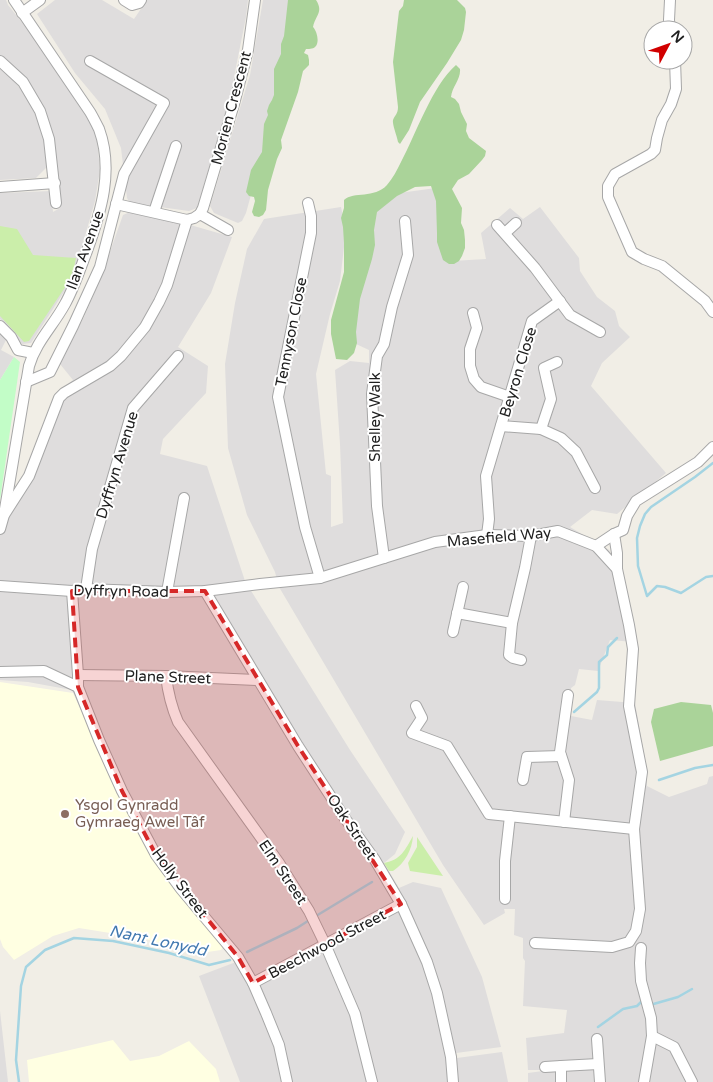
<svg xmlns="http://www.w3.org/2000/svg" width="713" height="1082" font-family="'Varela Round',sans-serif">
  <style>
    .residential { fill: #dfdddd }
    .education { fill: #ffffe2 }
    .grass { fill: #cbeeaa }
    .forest { fill: #aad399 }
    .park { fill: #c2fdc7 }
    .lines { fill: none; stroke-linecap: round; stroke-linejoin: round }
    .stream { stroke: #a4d4e2; stroke-width: 2.5 }
    .minor-casing { stroke: #a7a7a7; stroke-width: 12 }
    .minor { stroke: #fff; stroke-width: 10 }
    .marked { fill: #d62828; fill-opacity: 0.2; stroke: #d62828; stroke-width: 4; stroke-dasharray: 10 6; stroke-linejoin: round }
    .education-dot { fill: #8d6e63; stroke: #fff; stroke-width: 2 }
    .labels { text-anchor: middle; dominant-baseline: central; stroke-width: 4; stroke-linejoin: round; paint-order: stroke }
    .street-label { font-size: 15px; fill: #202020; stroke: #fff }
    .education-label { font-size: 15px; fill: #785e54; stroke: #fff; text-anchor: start }
    .water-label { font-size: 16px; font-style: italic; fill: #4279b0; stroke: #fff }
  </style>
  <rect width="100%" height="100%" fill="#f1eee6"/>
  <g class="residential">
    <path d="M0,0H6L8,5L37,41L87,112L97,139L100,170L95,201L73,278L31,343L22,344L0,319V193L51,191L53,212L60,208L56,179L44,114L0,58Z"/>
    <path d="M55,0H102L134,19L147,0H248L246,17L230,97L197,208L189,211L130,203L127,198L121,148L105,109L75,73L37,14Z"/>
    <path d="M263,0H295L270,126L246,213L242,221L238,223L214,213L210,206L250,75Z"/>
    <path d="M0,68L9,75L29,99L41,124L51,163L36,178L0,180Z"/>
    <path d="M443,187L452,261L486,259L481,233L510,208L523,219L540,207L579,258L580,271L597,297L615,311L619,326L630,337L602,363L591,386L666,473L617,514L592,510L570,527L609,550L623,573L634,642L610,640L598,671L579,669L575,685L571,688V716L592,720L597,700L635,703L647,771V786L669,797L707,784L709,777L713,776V1082H528V1073L543,1071L542,1070H528L526,1038L564,1033L567,1010L523,1006L525,961L523,958V938L514,935L515,909H504L505,913L484,925L443,865L279,587L275,572L247,515L228,448L225,364L235,303L247,249L264,219L341,207L346,230L340,281L330,314L316,374L326,474L331,476V527L343,523L340,444L335,370L350,361L369,363V350L343,338L370,221L385,195Z"/>
    <path d="M130,212L180,222L232,237L211,293L178,347L208,366L206,393L163,439L160,454L207,466L245,581L350,750L405,832L395,854L384,863L399,888L413,882L441,888L482,977L501,1047L456,1053L457,1058L502,1052L508,1082H240L199,976L236,962L173,884L111,778L72,690L28,682L0,680V518L28,475L55,394L73,380L60,364L84,317L100,280L123,215Z"/>
    <path d="M0,331L7,338L1,350L14,357L0,380Z"/>
    <path d="M0,1011L8,1082H0Z"/>
  </g>
  <g class="education">
    <path d="M0,682L73,693L118,792L224,946L221,950L201,953L141,938L79,928L53,936L14,960L3,947L0,939Z"/>
    <path d="M113,1040L130,1061L159,1056L189,1041L216,1069L220,1082H29L27,1060Z"/>
  </g>
  <g class="grass">
    <path d="M0,226L17,229L33,255L76,258L72,277L29,341L24,342L0,316Z"/>
    <path d="M413,836C412,850 405,863 393,871H389L384,863C401,860 405,850 413,836Z"/>
    <path d="M417,837L443,876L410,871L408,863L417,847Z"/>
  </g>
  <g class="forest">
    <path d="M288,0H316C324,12 315,16 313,27C317,31 320,43 315,47C313,49 308,49 306,49L304,53L308,55L309,60V65L303,71L298,92L281,140L282,148L277,159L268,190L266,210L263,215L259,217L254,216L252,212L255,201L254,197L249,196L246,192L251,170L262,152L264,124L268,115L267,111L269,105L272,100L274,95V69L281,54V44L284,36Z"/>
    <path d="M404,0H457L465,8L466,12L464,30L461,40L447,63L420,102L409,130L400,144L398,142C397,136 392,124 393,120C395,115 398,114 398,107L393,62L399,11L403,6Z"/>
    <path d="M456,65L460,69C461,79 452,87 451,97L455,99L459,104L461,112L467,124L466,131L469,138L486,151L485,156L482,160L469,174L458,180L452,189L462,208L461,223L464,230L465,240V248L462,256L459,261L454,264H449L443,260L437,242V233L436,201L431,186L415,187L397,196L377,212L374,230L375,245L372,259L360,299L356,332L357,343L354,353L347,360L336,359L331,334V320L344,272V243L343,227L341,218L344,208V200C354,191 374,199 387,185C393,178 397,170 401,162C416,134 432,86 456,65Z"/>
    <path d="M681,702L711,705L713,713V746L660,761L651,722L654,709Z"/>
  </g>
  <path class="park" d="M14,357L20,362L0,500V380Z"/>
  <g class="lines">
    <g class="stream">
      <path d="M713,463L695,477L651,507L645,514L640,526L637,538L638,566L647,596L657,586L665,587L681,593L706,577L713,576"/>
      <path d="M574,712L597,692L599,688V662L607,655L608,647L617,638"/>
      <path d="M659,780L695,768L713,765"/>
      <path d="M316,916L372,882"/>
      <path d="M247,952L297,928L311,919"/>
      <path d="M650,1005L678,997L692,989"/>
      <path d="M598,1027L623,1009L637,1006L643,1000"/>
      <path d="M19,1082L16,1060L21,986L26,967L45,950L74,938L113,941L169,953L209,965L230,960"/>
    </g>
    <g class="minor-casing">
      <g id="minor">
        <path d="M124,0L132,5L139,3L141,0"/>
        <path d="M670,0L669,20L670,30"/>
        <path d="M22,13L40,0"/>
        <path d="M675,60L676,89L671,104L662,120L657,138L655,150L651,154L615,174L608,186V197L632,252L644,259L662,266L705,301L713,312"/>
        <path d="M0,61L23,82L40,111L49,139L56,203"/>
        <path d="M0,187L55,183"/>
        <path d="M308,203L311,216V233L278,397L305,527L320,578"/>
        <path d="M116,204L187,220L194,218L200,214L228,230"/>
        <path d="M154,212L176,146"/>
        <path d="M200,214L203,208L234,104L248,50L255,0"/>
        <path d="M497,225L535,268L570,315L600,332"/>
        <path d="M505,233L516,223"/>
        <path d="M473,313L477,328L470,349V366L474,379L481,387L510,397"/>
        <path d="M0,326L11,337L18,350L33,353"/>
        <path d="M26,382L50,372L73,326L100,267L124,174L164,103L90,61"/>
        <path d="M501,426L541,429L561,438L576,452L595,488"/>
        <path d="M541,429L551,399L544,368L557,362"/>
        <path d="M4,515L29,366C36,342 53,326 65,304C74,288 80,269 87,251C101,212 114,170 99,129C96,123 93,117 90,112L14,0"/>
        <path d="M0,529L4,515L29,476L59,398L64,393L110,366L121,356L145,327L159,302L167,285L187,220"/>
        <path d="M614,534L617,553V569"/>
        <path d="M487,535L489,519L486,476L532,321L560,301"/>
        <path d="M596,546L614,534L623,530L627,516L636,501L698,462L713,447"/>
        <path d="M384,558L377,506L372,394L377,356L384,344L392,307L408,255L405,221"/>
        <path d="M0,586L72,591L86,589L167,592L205,591L260,584L320,578L435,542L487,535L531,536L558,531L596,546L617,569L629,625L633,649L629,706L642,772L634,829L640,909L636,931L629,942L612,947L535,943"/>
        <path d="M86,589L92,549L133,408L178,356"/>
        <path d="M72,591L78,675V687L99,740L122,791L156,855L181,889L238,957L253,983L266,1013L279,1045L287,1082"/>
        <path d="M205,591L298,746L344,817L375,860L401,904L427,962L437,993L451,1057L453,1082"/>
        <path d="M167,592L184,498"/>
        <path d="M457,613L512,623"/>
        <path d="M453,632L463,587"/>
        <path d="M521,660L513,658L509,655L512,623L525,568L531,536"/>
        <path d="M0,672L44,671L78,687"/>
        <path d="M78,675L166,676L258,680"/>
        <path d="M166,676C168,693 171,706 178,722L279,863L309,911L325,944L355,1014L372,1082"/>
        <path d="M416,706L422,718L412,733L447,746L489,814L634,829"/>
        <path d="M523,780L527,757L561,756"/>
        <path d="M564,822L569,780L560,752L568,695"/>
        <path d="M505,899V861L510,816"/>
        <path d="M641,948L640,963L641,981L651,1018L652,1036L644,1082"/>
        <path d="M253,983L401,904"/>
        <path d="M652,1036L674,1047L692,1082"/>
        <path d="M597,1039L600,1082"/>
        <path d="M545,1067L561,1066"/>
        <path d="M561,1082V1066L598,1064"/>
      </g>
    </g>
    <use href="#minor" class="minor"/>
  </g>
  <path class="marked" d="M72,591H205L298,746L401,904L253,983L238,957L156,855L122,791L78,687Z"/>
  <circle class="education-dot" cx="65" cy="814" r="5"/>
  <g class="labels">
    <g class="street-label">
      <text transform="translate(231 108) rotate(-75)">Morien Crescent</text>
      <text transform="translate(85 250) rotate(-70)">Ilan Avenue</text>
      <text transform="translate(291 332) rotate(-79)">Tennyson Close</text>
      <text transform="translate(518 372) rotate(-73)">Beyron Close</text>
      <text transform="translate(375 417) rotate(-90)">Shelley Walk</text>
      <text transform="translate(117 465) rotate(-73)">Dyffryn Avenue</text>
      <text transform="translate(499 537) rotate(-5)">Masefield Way</text>
      <text transform="translate(121 591) rotate(1)">Dyffryn Road</text>
      <text transform="translate(168 677) rotate(2)">Plane Street</text>
      <text transform="translate(352 827) rotate(56)">Oak Street</text>
      <text transform="translate(283 872) rotate(56)">Elm Street</text>
      <text transform="translate(180 883) rotate(53)">Holly Street</text>
      <text transform="translate(327 944) rotate(-28)">Beechwood Street</text>
    </g>
    <g class="education-label">
      <text x="75" y="805">Ysgol Gynradd<tspan x="75" dy="17">Gymraeg Awel Tâf</tspan></text>
    </g>
    <g class="water-label">
      <text transform="translate(158 941) rotate(12)">Nant Lonydd</text>
    </g>
  </g>
  <g transform="translate(668 45) rotate(49)"><circle r="24" fill="#ffffff" stroke="#a6a6a6"/>
  <path d="M0-4L9 19L0 12L-9 19Z" fill="#d10000"/>
  <text y="-8" font-size="14" font-weight="bold" text-anchor="middle" fill="#202020">N</text>
  </g>
</svg>
